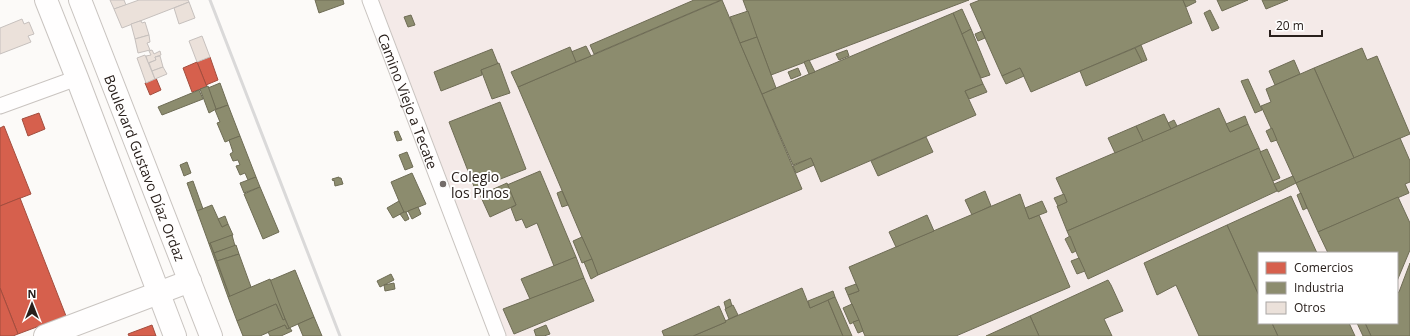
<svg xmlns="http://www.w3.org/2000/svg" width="1410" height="336" font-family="'Open Sans',sans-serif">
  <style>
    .industrial { fill: #f4eae8; fill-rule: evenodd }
    .shops { fill: #d6604d; stroke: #a24d3e }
    .industry { fill: #8c8c6e; stroke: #6e6c55 }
    .building { fill: #ebe1da; stroke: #c6c0bd }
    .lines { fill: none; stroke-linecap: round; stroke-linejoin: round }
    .street-casing { stroke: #c9c4c0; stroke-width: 17 }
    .secondary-casing { stroke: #c9c4c0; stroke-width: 24 }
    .primary-casing { stroke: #c9c4c0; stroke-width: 24 }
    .street { stroke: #fffefe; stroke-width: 15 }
    .secondary { stroke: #fffefe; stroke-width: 22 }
    .primary { stroke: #fffefe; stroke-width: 22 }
    .rail { stroke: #dad9d9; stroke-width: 3 }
    .poi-dot { fill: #736c69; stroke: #fff; stroke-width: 1.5 }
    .labels { text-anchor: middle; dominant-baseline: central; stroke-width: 4; stroke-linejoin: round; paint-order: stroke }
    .street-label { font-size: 14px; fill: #29201c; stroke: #fff }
    .poi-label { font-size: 14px; fill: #29201c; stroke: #fff; text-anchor: start }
  </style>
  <rect width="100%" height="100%" fill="#fcfaf8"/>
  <path class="industrial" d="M372,0H1410V336H502ZM1259,253H1397V323H1259Z"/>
  <g class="shops">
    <path d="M210,57L218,80L206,85L197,62Z"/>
    <path d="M197,62L207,87L192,92L183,68Z"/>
    <path d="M156,78L161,90L150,95L145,83Z"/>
    <path d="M39,113L45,129L28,136L22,119Z"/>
    <path d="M4,126L31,194L0,206V128Z"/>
    <path d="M20,198L66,316L18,334L0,288V206Z"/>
    <path d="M0,288L18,334L13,336H0Z"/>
    <path d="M152,325L156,336H129L128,334Z"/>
  </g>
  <g class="industry">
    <path d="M315,0H343L344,4L319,13Z"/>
    <path d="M694,0H721L594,54L590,45Z"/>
    <path d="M722,0L802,189L598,275L518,87Z"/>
    <path d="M743,0H969L771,75Z"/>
    <path d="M980,0H1183L1192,23L1031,92L1020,68L1002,76L970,4Z"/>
    <path d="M1183,0H1195L1196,2L1186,7Z"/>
    <path d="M1217,0H1248L1222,11Z"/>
    <path d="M1262,0H1288L1266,9Z"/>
    <path d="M962,9L971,29L962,34L953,13Z"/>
    <path d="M1210,10L1219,28L1212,31L1204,13Z"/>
    <path d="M748,11L757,37L740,43L730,17Z"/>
    <path d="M953,13L983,84L965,91L976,115L821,182L811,158L793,165L762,94Z"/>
    <path d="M411,15L415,25L408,27L404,17Z"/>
    <path d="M971,29L990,75L981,78L962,34Z"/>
    <path d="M982,31L985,38L978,41L975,34Z"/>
    <path d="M757,37L776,88L762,94L740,43Z"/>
    <path d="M1141,45L1147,60L1142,62L1135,48Z"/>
    <path d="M586,46L591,56L576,62L571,52Z"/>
    <path d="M570,47L576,62L518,87L511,72Z"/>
    <path d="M1135,48L1142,62L1086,86L1080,71Z"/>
    <path d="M1362,48L1367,60L1377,56L1410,134L1354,158L1314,68Z"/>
    <path d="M492,49L498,64L481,70L482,75L441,91L434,72Z"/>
    <path d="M847,50L849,56L839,60L836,54Z"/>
    <path d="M809,60L815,72L809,74L804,62Z"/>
    <path d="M1294,60L1300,74L1275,85L1269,71Z"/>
    <path d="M499,63L510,93L492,99L481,70Z"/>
    <path d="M798,68L801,75L791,79L788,72Z"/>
    <path d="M1020,68L1024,76L1006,84L1002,76Z"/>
    <path d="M1314,68L1354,158L1296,183L1261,106L1271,102L1266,89Z"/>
    <path d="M1248,79L1262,110L1255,113L1241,81Z"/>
    <path d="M220,83L228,105L216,109L208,88Z"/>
    <path d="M983,84L987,92L969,99L965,91Z"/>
    <path d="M208,86L216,109L209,113L200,89Z"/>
    <path d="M199,90L203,99L162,115L158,107Z"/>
    <path d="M500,102L526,169L475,189L449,122Z"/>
    <path d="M228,105L240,136L225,142L217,123L220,122L215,110Z"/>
    <path d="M1219,108L1230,132L1248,124L1259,148L1067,231L1057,206L1067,202L1056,178Z"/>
    <path d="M1164,114L1171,129L1143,141L1136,126Z"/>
    <path d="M1245,116L1248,124L1230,132L1226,124Z"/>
    <path d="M1174,120L1177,126L1171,129L1168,123Z"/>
    <path d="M1136,126L1143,141L1115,153L1108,138Z"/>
    <path d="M1272,128L1277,140L1271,142L1266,131Z"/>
    <path d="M398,131L402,140L397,141L394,132Z"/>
    <path d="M240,136L256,177L248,180L245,173L240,175L236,166L240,165L238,160L233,161L230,154L233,152L229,140Z"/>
    <path d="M926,137L933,152L878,176L871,161Z"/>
    <path d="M1400,138L1410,161V182L1405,184L1409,193L1318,232L1296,183Z"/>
    <path d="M1259,148L1277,191L1088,279L1067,231Z"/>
    <path d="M1267,149L1280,178L1273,181L1260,152Z"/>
    <path d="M407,152L413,167L405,170L399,155Z"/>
    <path d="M811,158L814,165L796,173L793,166Z"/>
    <path d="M187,162L191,173L184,176L180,165Z"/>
    <path d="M540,171L576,257L554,266L537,223L526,228L522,219L516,221L511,208L516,205L507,185Z"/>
    <path d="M412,173L426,204L404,213L391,182Z"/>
    <path d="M1293,176L1296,183L1278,192L1274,184Z"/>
    <path d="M256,177L260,187L244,193L240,183Z"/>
    <path d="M339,177V178H341L343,184L335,186L334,180L333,181L332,179Z"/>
    <path d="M193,181L203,209L197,211L187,183Z"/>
    <path d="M507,183L516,205L490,217L480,195Z"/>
    <path d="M260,187L279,232L263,239L244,194Z"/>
    <path d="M562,191L568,205L562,207L557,193Z"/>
    <path d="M985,191L991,206L972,215L965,200Z"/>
    <path d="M1301,193L1307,208L1303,210L1297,195Z"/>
    <path d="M1020,194L1029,219L1039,215L1070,287L956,336H865L848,295L859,291L849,267Z"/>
    <path d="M1064,194L1067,202L1058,206L1054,198Z"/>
    <path d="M1291,196L1317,253H1259V296L1227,225Z"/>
    <path d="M1398,197L1410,223V250L1397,281V253H1328L1318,232Z"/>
    <path d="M399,201L404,212L393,218L387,208Z"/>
    <path d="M1042,201L1047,212L1029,219L1025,208Z"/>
    <path d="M212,205L222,227L228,224L233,235L209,244L197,211Z"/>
    <path d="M418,207L421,214L412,219L408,211Z"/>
    <path d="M404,212H406L409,219L405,221L400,214Z"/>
    <path d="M927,215L934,231L896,247L889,232Z"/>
    <path d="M225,216L228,224L222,227L218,219Z"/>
    <path d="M1227,225L1259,296V323H1272L1278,336H1199L1176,285L1157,295L1144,263Z"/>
    <path d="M232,235L235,246L214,253L210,243Z"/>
    <path d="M1070,236L1076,251L1072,253L1065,239Z"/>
    <path d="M582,237L592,259L582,263L573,241Z"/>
    <path d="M210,243L230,297H228L209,244Z"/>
    <path d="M236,245L239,254L217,261L214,253Z"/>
    <path d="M239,254L251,287L230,297L217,261Z"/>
    <path d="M576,257L584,278L530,299L521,279Z"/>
    <path d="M1079,258L1085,271L1077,274L1071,261Z"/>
    <path d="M592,259L598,275L591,279L584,262Z"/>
    <path d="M1410,263V336H1371L1365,323H1397V293L1399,292Z"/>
    <path d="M295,270L314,317L289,328L269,281Z"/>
    <path d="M391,274L394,280L380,287L377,281Z"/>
    <path d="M584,278L594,301L514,334L503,309Z"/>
    <path d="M270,279L285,319L283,320L276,304L237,321L228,297Z"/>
    <path d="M1108,280L1111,285L1123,311L1104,319L1112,336H1039L1030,316Z"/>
    <path d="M394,283L395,289L385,291L384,285Z"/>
    <path d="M856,284L859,291L848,295L845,288Z"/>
    <path d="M802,288L810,308L828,300L843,336H693L726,322L725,321Z"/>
    <path d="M833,291L835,297L810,308L808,301Z"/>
    <path d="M835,297L852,336H843L828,300Z"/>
    <path d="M730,299L732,306L726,309L724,302Z"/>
    <path d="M276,304L283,320L285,319L289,328L287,329L285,325L260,336H243L237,321Z"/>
    <path d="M852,304L859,320L850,324L843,308Z"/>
    <path d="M733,305L738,315L729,319L725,309Z"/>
    <path d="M719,306L726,322L693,336H664L662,331Z"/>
    <path d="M1030,316L1039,336H986Z"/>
    <path d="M314,317L322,336H303L298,324Z"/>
    <path d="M859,320L863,331L858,333L853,322Z"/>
    <path d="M1272,323H1349L1355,336H1278Z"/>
    <path d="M1357,323H1365L1371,336H1363Z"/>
    <path d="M285,325L287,329L290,328L292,331L281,336H270L268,332Z"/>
    <path d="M546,325L550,334L544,336H536L534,330Z"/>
  </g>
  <g class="building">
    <path d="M110,0H124L126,5L114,9Z"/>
    <path d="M139,0H188L189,2L122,28L114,9Z"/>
    <path d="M189,2L195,18L179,24L174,8Z"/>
    <path d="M22,19L24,24L29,22L34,34L28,36L31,42L0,54V28Z"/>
    <path d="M140,21H141L142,23L145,22L149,35L135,39L131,24Z"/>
    <path d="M149,35L150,42L147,43L150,50L138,53L135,39Z"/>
    <path d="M202,36L210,57L197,62L189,41Z"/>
    <path d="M152,50L154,54L160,51L161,55L155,57L156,60L148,63L146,56L151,55L149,51Z"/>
    <path d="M145,55L155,79L146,83L137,58Z"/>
    <path d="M160,56L163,67L152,71L149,63L156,60L155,57Z"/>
    <path d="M163,67L167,74L155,79L152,71Z"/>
  </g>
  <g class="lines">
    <g class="street-casing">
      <g id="street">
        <path id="s1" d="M370,0L498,336"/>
        <path d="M0,106L77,78"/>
      </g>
    </g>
    <g class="secondary-casing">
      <path id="secondary" d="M45,336L190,281"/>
    </g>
    <g class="primary-casing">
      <g id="primary">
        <path d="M46,0L77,78L175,336"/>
        <path id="s2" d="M80,0L211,336"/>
      </g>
    </g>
    <use href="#street" class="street"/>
    <use href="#secondary" class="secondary"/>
    <use href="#primary" class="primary"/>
    <path class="rail" d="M210,0L340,336"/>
  </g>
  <circle class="poi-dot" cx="443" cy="184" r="4"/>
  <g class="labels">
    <g class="street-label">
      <text stroke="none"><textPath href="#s1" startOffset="108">Camino Viejo a Tecate</textPath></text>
      <text stroke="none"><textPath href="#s2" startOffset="180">Boulevard Gustavo Díaz Ordaz</textPath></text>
    </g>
    <g class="poi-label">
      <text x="451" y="176">Colegio<tspan x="451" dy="16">los Pinos</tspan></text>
    </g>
  </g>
  <rect x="1258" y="252" width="140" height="72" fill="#ffffff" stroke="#a9a6a4"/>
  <rect x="1266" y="262" width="20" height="12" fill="#d6604d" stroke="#a9a6a4"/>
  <text x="1294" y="272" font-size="12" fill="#29201c">Comercios</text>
  <rect x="1266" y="282" width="20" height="12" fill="#8c8c6e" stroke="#a9a6a4"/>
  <text x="1294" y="292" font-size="12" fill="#29201c">Industria</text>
  <rect x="1266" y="302" width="20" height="12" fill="#ebe1da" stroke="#a9a6a4"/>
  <text x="1294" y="312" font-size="12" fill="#29201c">Otros</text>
  <g transform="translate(32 304)" stroke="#ffffff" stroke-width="3" paint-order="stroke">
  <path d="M0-3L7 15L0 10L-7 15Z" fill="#29201c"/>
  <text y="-6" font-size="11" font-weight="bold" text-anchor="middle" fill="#29201c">N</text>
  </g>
  <path d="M1270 30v6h52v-6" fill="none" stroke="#29201c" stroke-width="2"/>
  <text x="1276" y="30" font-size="12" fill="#29201c" stroke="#ffffff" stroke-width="3" paint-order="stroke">20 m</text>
</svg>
